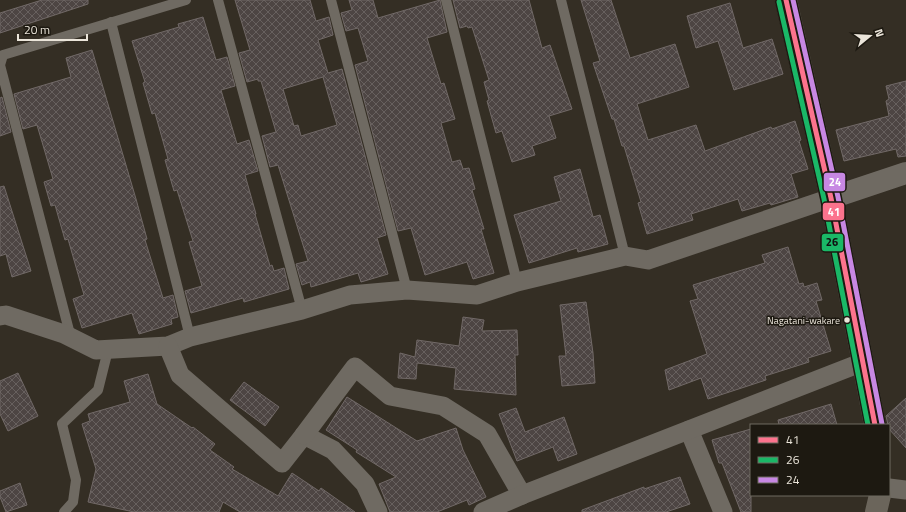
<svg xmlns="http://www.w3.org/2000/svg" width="906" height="512" font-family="'Titillium Web',sans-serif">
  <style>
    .building { fill: url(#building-cross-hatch); stroke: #716967; fill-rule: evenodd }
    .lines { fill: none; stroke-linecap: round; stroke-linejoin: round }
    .service { stroke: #6f6a62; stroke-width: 10 }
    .minor { stroke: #6f6a62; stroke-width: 19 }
    .tertiary { stroke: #6f6a62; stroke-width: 22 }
    .secondary { stroke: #6b655b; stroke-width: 22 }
    .bus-1-casing { stroke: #1d1911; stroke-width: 8 }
    .bus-2-casing { stroke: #1d1911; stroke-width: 8 }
    .bus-3-casing { stroke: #1d1911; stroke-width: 8 }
    .bus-1 { stroke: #fc738d; stroke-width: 5 }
    .bus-2 { stroke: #1ab867; stroke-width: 5 }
    .bus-3 { stroke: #c787e3; stroke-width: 5 }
    .bus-dot { fill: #ebe5da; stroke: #1d1911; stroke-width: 1.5 }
    .labels { text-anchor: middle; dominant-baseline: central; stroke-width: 3; stroke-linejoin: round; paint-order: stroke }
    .bus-label { font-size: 10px; fill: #ebe5da; stroke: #1d1911; text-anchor: end }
    .line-badge { stroke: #1d1911; stroke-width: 1.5 }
    .badge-label { font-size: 11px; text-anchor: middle; font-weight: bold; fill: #fff }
    .pale-badge-label { font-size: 11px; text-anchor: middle; font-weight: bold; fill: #111 }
  </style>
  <defs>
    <pattern id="building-cross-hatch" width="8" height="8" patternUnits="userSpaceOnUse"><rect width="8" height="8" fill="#4d4543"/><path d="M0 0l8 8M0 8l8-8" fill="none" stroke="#67605e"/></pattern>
  </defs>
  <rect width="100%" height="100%" fill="#342e24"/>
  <g class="building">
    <path d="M42,0H88V4L0,33V13Z"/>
    <path d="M235,0H310L316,21L329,17L333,35L318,40L328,73L342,69L386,235L377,238L388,274L361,282L358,273L311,287L310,282L302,285L296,264L308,261L278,165L270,167L262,136L276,132L261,81H258V79L247,82L239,53L250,50ZM323,77L337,125L301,136L298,125L294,126L283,89Z"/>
    <path d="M349,0H373L378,18L440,0L447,32L427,38L441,84L444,83L455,119L441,123L452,162L460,160L463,169L469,168L475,189L472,190L484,229H481L494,273L473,279L467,262L425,275L411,228L398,231L355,65L368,61L358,28L346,31L341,13L352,10Z"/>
    <path d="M453,0H529L542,48L550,45L572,109L549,116L556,138L532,146L535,155L512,162L502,131L496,133L487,101L489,100L484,82L489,80L472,27L468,28L467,26L460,28Z"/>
    <path d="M581,0H611L630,58L675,44L689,87L637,104L648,140L696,125L705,151L771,127L772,129L795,121L801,140L799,141L808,169L791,174L798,197L771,205L770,203L742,211L738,199L691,214L693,220L647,234L638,203L641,202L624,146H622L614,119H612L593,63L600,61Z"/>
    <path d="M730,3L743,48L772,39L783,74L734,90L718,41L696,48L687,16Z"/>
    <path d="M203,17L216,60L227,57L235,86L221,90L237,144L249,140L258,171L245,175L256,214H255L270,266L272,265L274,271L284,268L289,289L244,302L243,298L191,313L185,291L202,286L189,242L193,241L177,190L174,191L165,160L168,159L155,113L152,114L143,83L145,82L132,41L179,27L178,24Z"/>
    <path d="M92,50L136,199L147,239L145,240L163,298L173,295L178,317L171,319L172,324L139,334L132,313L82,328L73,299L84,295L68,239L65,240L55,205L51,206L44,182L53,179L37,125L23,129L14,94L71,77L66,58Z"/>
    <path d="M906,81V156L898,157L896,149L844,161L836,130L889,116L886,101L889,99L886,86Z"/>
    <path d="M2,97L11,132L0,136V98Z"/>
    <path d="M580,169L593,217L600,215L608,244L578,252L577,248L529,263L514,215L561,201L554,177Z"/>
    <path d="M4,186L31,271L12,277L6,254L0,256V187Z"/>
    <path d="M788,247L799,284L803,283L804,287L817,283L822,300L816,301L831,351L808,358L809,362L765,376L766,380L708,399L701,378L669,390L665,370L707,354L690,301L698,299L693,285L765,263L762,255Z"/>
    <path d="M586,302L593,353L595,383L562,386L559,356H566L560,305Z"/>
    <path d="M463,317L484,320L482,331L517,330L518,355H515L516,395L454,389L456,368L417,363L416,379L398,378L400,353L415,357L417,340L459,346Z"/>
    <path d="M18,373L38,416L8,431L0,414V381Z"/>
    <path d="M148,374L157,404L192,428L193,427L215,444L210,450L234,467L232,469L278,496L292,473L319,491L321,488L355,512H240L223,502L219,512H134L88,502L96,469L82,424L90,421L88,414L130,402L124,381Z"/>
    <path d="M244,382L279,407L265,426L230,400Z"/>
    <path d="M347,397L417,441L456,428L463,450L486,497L469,505L467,500L437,512H390L379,484L396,477L356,452L357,450L326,430Z"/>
    <path d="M906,398V448L889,429L886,416Z"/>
    <path d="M831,404L837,425H779L778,420Z"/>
    <path d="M516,408L525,432L564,417L577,454L558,461L553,447L517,461L499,414Z"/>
    <path d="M751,429V512H741L722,463H719L712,440Z"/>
    <path d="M680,477L690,504L666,512H582V510L644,487V489Z"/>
    <path d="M20,483L27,505L6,512L0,497V491Z"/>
  </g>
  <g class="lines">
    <g class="service">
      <path d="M218,0L302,310"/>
      <path d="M331,0L407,290"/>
      <path d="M446,0L517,282"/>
      <path d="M561,0L625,256"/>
      <path d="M111,22L190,337"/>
      <path d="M71,338L0,65L3,55L186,0"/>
      <path d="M64,512L73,502L76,480L62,424L98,390L108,350"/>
    </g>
    <g class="minor">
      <path d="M0,316L6,315L64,334L96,350L168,346L190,337L302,310L350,295L407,290L477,295L517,282L625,256L648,260L831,198"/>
      <path d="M168,346L180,375L282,463L304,435L333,450L365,484L378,512"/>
      <path d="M689,430L723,512"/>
      <path d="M304,435L355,367L390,396L443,406L487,434L522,495"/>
      <path d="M889,488L906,490"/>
      <path d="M483,512L522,495L863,362"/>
    </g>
    <path class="tertiary" d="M831,198L906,173"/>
    <g class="secondary">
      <path d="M786,0L831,198L875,425"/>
      <path d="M876,512L880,495"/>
    </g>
    <g class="bus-1-casing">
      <path id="bus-1" d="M786,0L831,198L875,425"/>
    </g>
    <g class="bus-2-casing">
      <path id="bus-2" d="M779,2L824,199L868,425"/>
    </g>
    <g class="bus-3-casing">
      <path id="bus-3" d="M793,0L838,197L882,424"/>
    </g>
    <use href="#bus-1" class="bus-1"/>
    <use href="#bus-2" class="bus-2"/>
    <use href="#bus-3" class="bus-3"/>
  </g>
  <circle class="bus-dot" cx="847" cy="320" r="3.5"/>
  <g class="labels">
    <g class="bus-label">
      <text x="840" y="320">Nagatani-wakare</text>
    </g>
  </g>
  <g class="line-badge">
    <rect x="823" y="172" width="23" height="20" rx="4" fill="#c787e3"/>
    <rect x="822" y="202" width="23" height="19" rx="4" fill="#fc738d"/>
    <rect x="821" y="233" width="23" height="19" rx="4" fill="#1ab867"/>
  </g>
  <g class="badge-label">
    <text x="835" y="186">24</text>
    <text x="834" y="216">41</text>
  </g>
  <g class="pale-badge-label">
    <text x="832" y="246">26</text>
  </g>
  <rect x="750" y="424" width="140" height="72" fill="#1d1911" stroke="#6f6b61"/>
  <rect x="758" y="437" width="20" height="6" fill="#fc738d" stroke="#6f6b61"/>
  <text x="786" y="444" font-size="12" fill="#ebe5da">41</text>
  <rect x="758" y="457" width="20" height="6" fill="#1ab867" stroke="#6f6b61"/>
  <text x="786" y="464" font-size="12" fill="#ebe5da">26</text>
  <rect x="758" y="477" width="20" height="6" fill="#c787e3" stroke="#6f6b61"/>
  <text x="786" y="484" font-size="12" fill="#ebe5da">24</text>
  <g transform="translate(870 36) rotate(72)" stroke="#1d1911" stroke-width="3" paint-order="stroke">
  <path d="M0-3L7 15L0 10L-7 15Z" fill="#ebe5da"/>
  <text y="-6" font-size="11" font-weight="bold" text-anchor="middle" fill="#ebe5da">N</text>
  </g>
  <path d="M18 34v6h69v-6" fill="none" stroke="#ebe5da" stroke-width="2"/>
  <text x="24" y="34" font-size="12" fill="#ebe5da" stroke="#1d1911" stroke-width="3" paint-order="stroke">20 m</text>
</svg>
